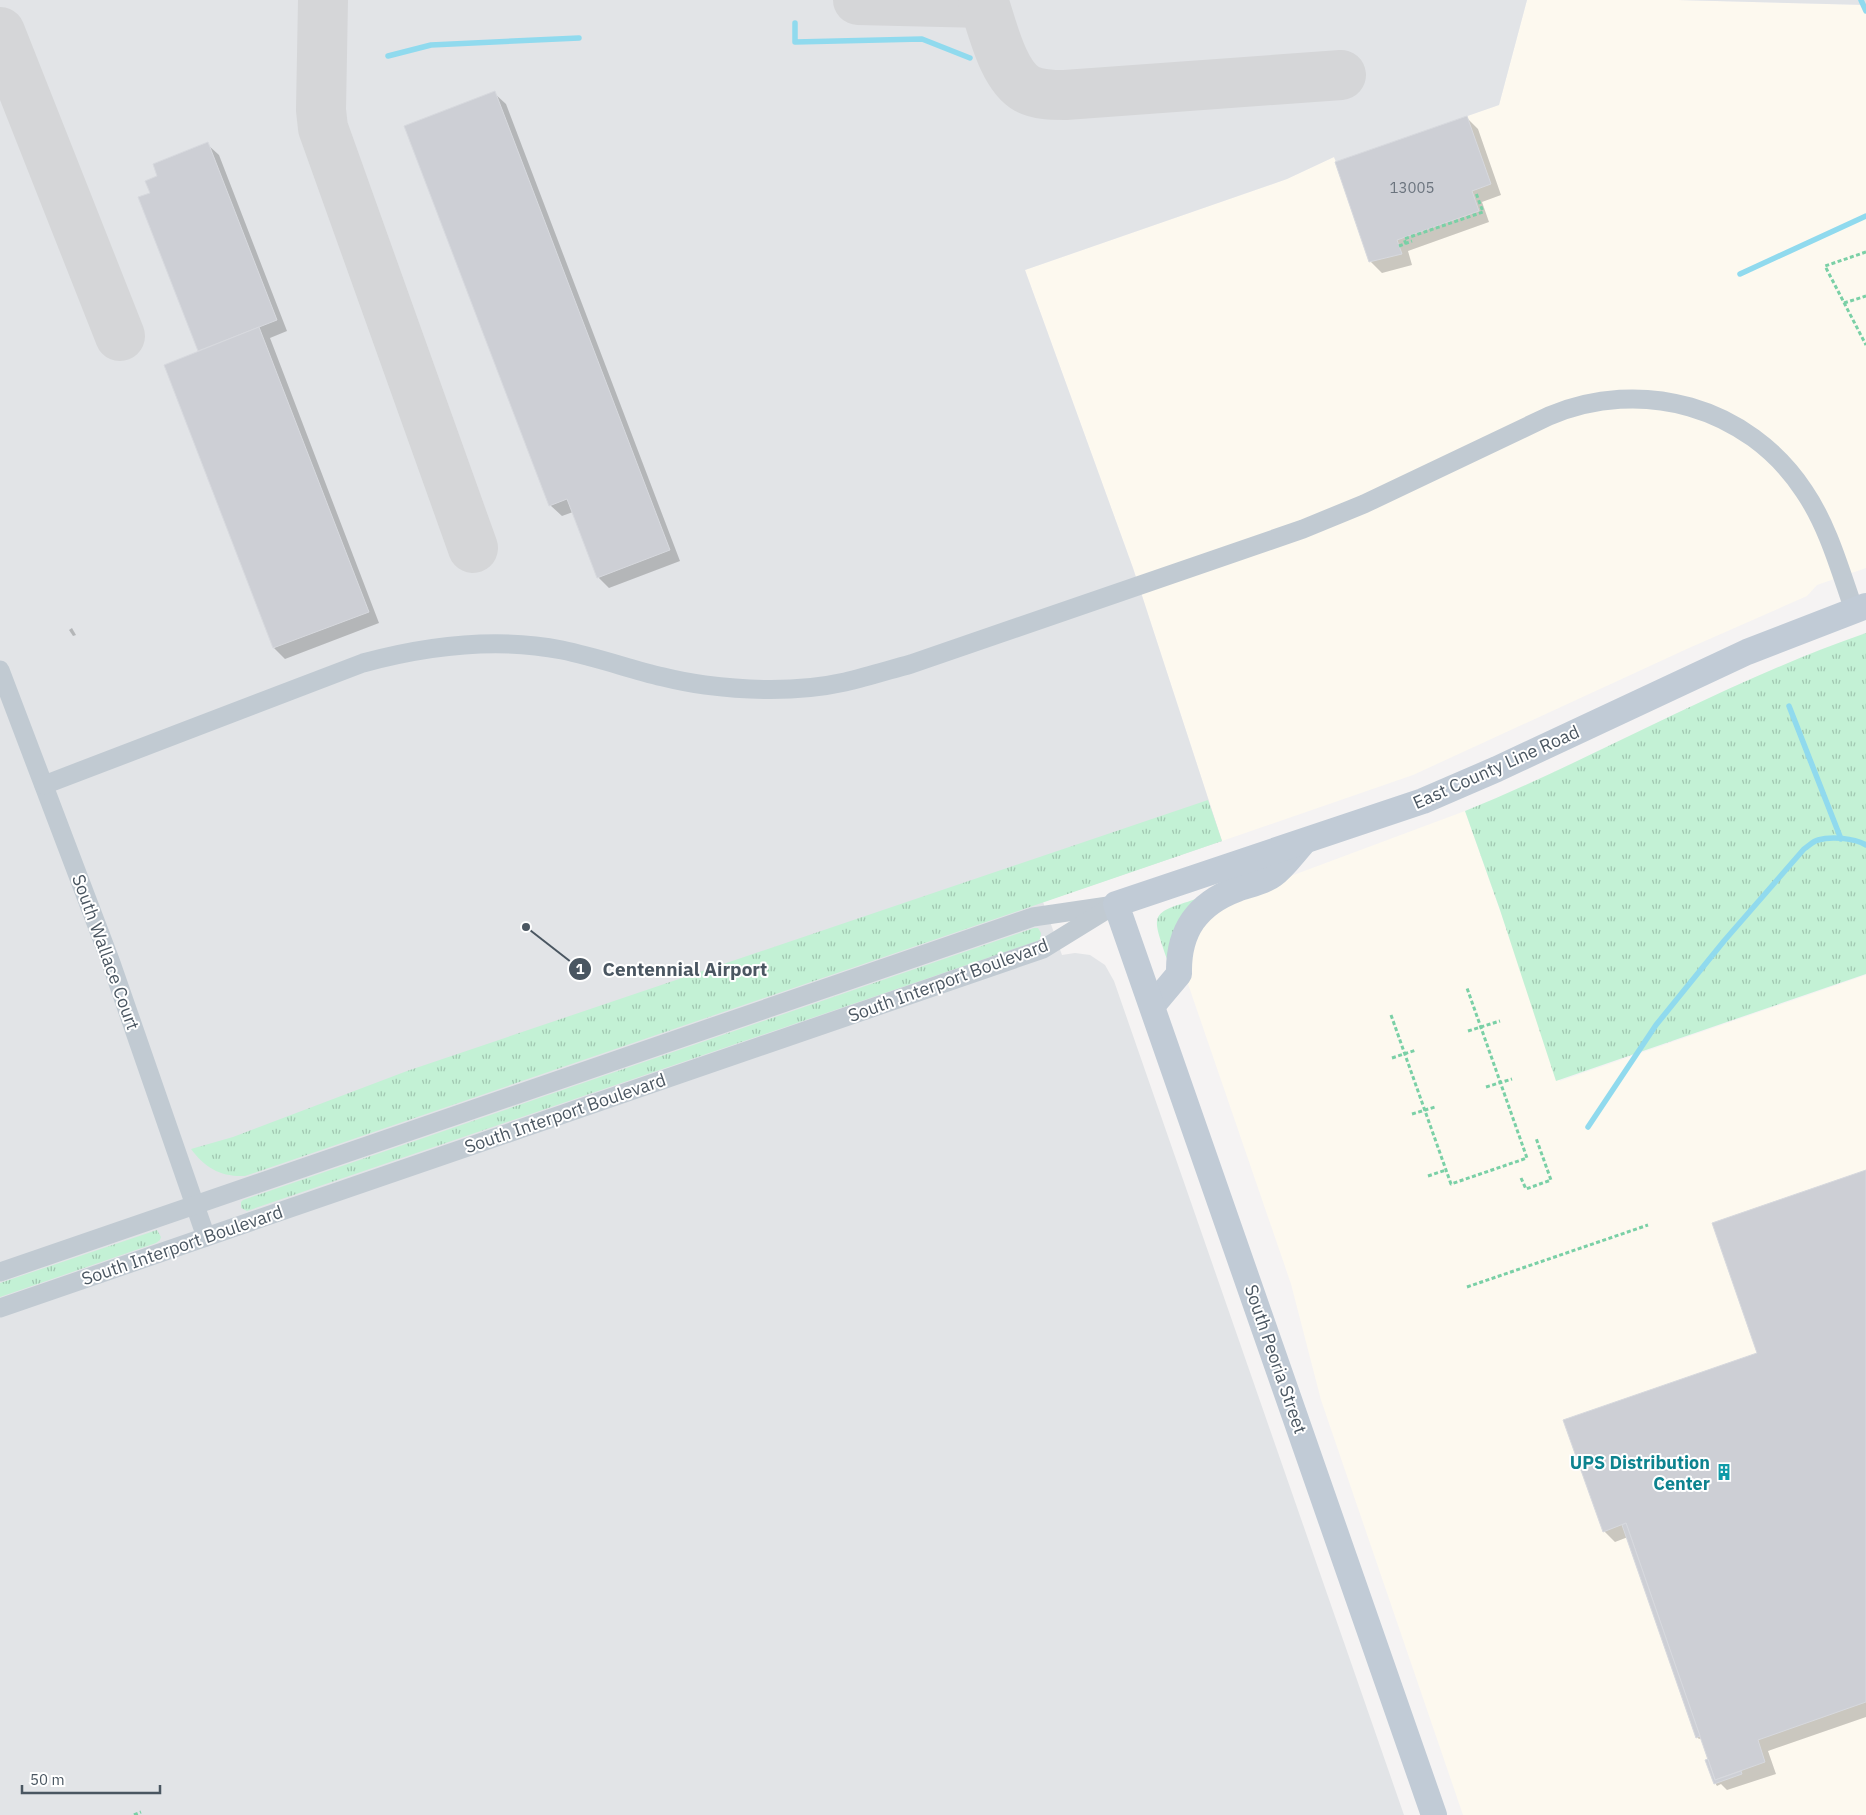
<svg xmlns="http://www.w3.org/2000/svg" width="1866" height="1815" font-family="'IBM Plex Sans',sans-serif">
  <style>
    .commercial { fill: #fdf9ef }
    .airport { fill: #e2e4e7 }
    .grass { fill: url(#grass-tufts) }
    .shadow { fill: #0003 }
    .lines { fill: none; stroke-linecap: round; stroke-linejoin: round }
    .stream { stroke: #90daee; stroke-width: 5.5 }
    .taxiway { stroke: #d5d6d8; stroke-width: 50 }
    .building { fill: #cdcfd5; stroke: #d7d9de }
    .path { stroke: #7ad0a6; stroke-width: 3; stroke-dasharray: 4 2.5; stroke-linecap: butt }
    .street { stroke: #c1cad2; stroke-width: 19 }
    .secondary { stroke: #c1cbd6; stroke-width: 26 }
    .labels { text-anchor: middle; dominant-baseline: central; stroke-width: 4; stroke-linejoin: round; paint-order: stroke }
    .number-label { font-size: 15px; fill: #6b747e }
    .street-label { font-size: 18px; fill: #4a5661; stroke: #fff }
    .culture-label { font-size: 18px; font-weight: bold; fill: #0d838f; stroke: #fff; text-anchor: end }
    .leader { fill: none; stroke: #4a5661; stroke-width: 2 }
    .callout-dot { fill: #4a5661; stroke: #fff; stroke-width: 2 }
    .mark-label { font-size: 15px; text-anchor: middle; font-weight: bold; fill: #fff }
    .callout-label { font-size: 19px; text-anchor: middle; font-weight: bold; fill: #4a5661; stroke: #fff; stroke-width: 4; stroke-linejoin: round; paint-order: stroke }
  </style>
  <defs>
    <pattern id="grass-tufts" width="24" height="20" patternUnits="userSpaceOnUse" patternTransform="scale(1.25)"><rect width="24" height="20" fill="#c3f1d5"/><path d="M3 7l-1-3M5 7V3M7 7l1-3M15 17l-1-3M17 17v-4M19 17l1-3" fill="none" stroke="#a0c6b0"/></pattern>
  </defs>
  <rect width="100%" height="100%" fill="#f5f3f3"/>
  <g class="commercial">
    <path d="M1527,0H1678L1866,5V568L1817,585L1807,596L1689,648L1413,775L1222,841L1133,568L1025,270L1287,179L1334,157L1336,161L1499,105Z"/>
    <path d="M1465,811L1560,1081L1866,975V1815H1463L1321,1400L1291,1284L1186,978L1193,933L1229,899Z"/>
  </g>
  <g class="airport">
    <path d="M0,0H1527L1499,105L1336,162L1334,157L1287,179L1025,270L1133,568L1222,841L1043,902L1062,955L1075,953L1090,955L1105,965L1114,981L1404,1815H0Z"/>
    <path d="M1678,0H1866V5Z"/>
  </g>
  <g class="grass">
    <path d="M1866,633V974L1556,1081L1500,910L1465,811C1600,756 1727,681 1866,633Z"/>
    <path d="M1208,800L1222,841L245,1176C221,1177 205,1168 191,1149L233,1137L407,1071Z"/>
    <path d="M1196,899L1167,959C1151,912 1150,914 1196,899Z"/>
    <path d="M1034,928H1038L1041,933L1040,939L1037,941L247,1211L241,1208V1202L243,1200Z"/>
    <path d="M157,1230L161,1237L160,1240L156,1243L0,1297V1283Z"/>
  </g>
  <g class="shadow">
    <path d="M494,93L506,104L680,561L609,588L598,577L573,512L562,516L550,505Z"/>
    <path d="M1467,118L1478,129L1501,195L1482,202L1489,222L1408,251L1412,265L1382,273L1370,261Z"/>
    <path d="M207,144L219,155L287,331L270,338L379,623L285,659L274,648L199,351L140,198L151,194L159,177Z"/>
    <path d="M72,628L76,635L73,636L69,630Z"/>
    <path d="M1866,1171V1717L1768,1751L1776,1774L1727,1790L1721,1784L1717,1786L1715,1783L1711,1764L1702,1738L1699,1739L1697,1737L1628,1537L1615,1542L1604,1531L1759,1354Z"/>
  </g>
  <g class="lines">
    <g class="stream">
      <path d="M1861,0L1866,11"/>
      <path d="M795,23V42L922,39L970,58"/>
      <path d="M388,56L431,45L579,38"/>
      <path d="M1740,274L1866,216"/>
      <path d="M1789,706L1841,839"/>
      <path d="M1588,1127L1656,1025L1724,941L1804,849C1809,846 1813,841 1818,840C1831,836 1854,838 1866,845"/>
    </g>
    <g class="taxiway">
      <path d="M323,0L321,110L323,128L473,548"/>
      <path d="M858,0L984,3"/>
      <path d="M983,0C992,25 1002,75 1027,89C1039,95 1052,95 1065,95L1341,75"/>
      <path d="M0,32L120,336"/>
    </g>
  </g>
  <g class="building">
    <path d="M495,91L670,550L597,578L567,499L549,506L404,126Z"/>
    <path d="M1467,116L1491,184L1472,191L1479,211L1397,240L1402,254L1369,262L1335,162Z"/>
    <path d="M208,142L277,320L198,351L138,197L150,193L145,181L157,176L153,164Z"/>
    <path d="M259,327L369,612L273,648L164,365Z"/>
    <path d="M1866,1170V1702L1758,1740L1765,1762L1715,1780L1626,1523L1603,1532L1563,1420L1757,1353L1712,1223Z"/>
    <path d="M1626,1523L1700,1736L1696,1738L1622,1525Z"/>
    <path d="M1708,1759L1715,1780L1741,1771L1742,1774L1714,1784L1705,1760Z"/>
  </g>
  <g class="lines">
    <g class="path">
      <path d="M1406,244L1404,239L1483,212L1476,193"/>
      <path d="M1399,246L1412,241"/>
      <path d="M1866,252L1825,266L1866,345"/>
      <path d="M1844,303L1866,296"/>
      <path d="M1391,1015L1451,1184L1527,1158L1467,988"/>
      <path d="M1468,1031L1500,1021"/>
      <path d="M1392,1058L1416,1050"/>
      <path d="M1486,1087L1512,1079"/>
      <path d="M1412,1114L1435,1107"/>
      <path d="M1428,1176L1446,1170"/>
      <path d="M1521,1178L1526,1189L1551,1180L1536,1138"/>
      <path d="M1467,1287L1648,1225"/>
      <path d="M134,1815L141,1812"/>
    </g>
    <g class="street">
      <path d="M0,670L110,960L206,1237"/>
      <path d="M44,785L363,663C426,646 496,637 562,650C610,660 656,679 705,685C751,691 800,692 845,682C867,677 889,670 911,664L1303,529L1364,504L1549,416C1641,377 1748,406 1804,491C1828,526 1840,570 1854,610"/>
      <path d="M0,1272L1033,917L1108,906"/>
      <path d="M0,1308L1043,949L1116,904"/>
    </g>
    <g class="secondary">
      <path d="M1153,1005L1179,974C1178,931 1197,904 1237,889C1248,885 1264,882 1273,875C1284,867 1293,854 1302,844"/>
      <path d="M1434,1815L1116,904L1423,801L1497,769L1747,652L1866,606"/>
    </g>
  </g>
  <defs>
    <g id="building-bare" transform="scale(1.35)"><path d="M-4-6H4V6H1V3H-1V6H-4ZM-2.5-4.3h1.7v1.8h-1.7ZM.8-4.3h1.7v1.8H.8ZM-2.5-1h1.7V.8h-1.7ZM.8-1h1.7V.8H.8Z" fill="#0f9aa8" stroke="#fff" stroke-width="2.5" paint-order="stroke"/></g>
  </defs>
  <g fill-rule="evenodd">
    <use href="#building-bare" x="1724" y="1472"/>
  </g>
  <g class="labels">
    <g class="number-label">
      <text x="1412" y="187">13005</text>
    </g>
    <g class="street-label">
      <text transform="translate(1496 767) rotate(-24)">East County Line Road</text>
      <text transform="translate(106 952) rotate(70)">South Wallace Court</text>
      <text transform="translate(948 980) rotate(-20)">South Interport Boulevard</text>
      <text transform="translate(565 1113) rotate(-19)">South Interport Boulevard</text>
      <text transform="translate(182 1245) rotate(-19)">South Interport Boulevard</text>
      <text transform="translate(1276 1359) rotate(71)">South Peoria Street</text>
    </g>
    <g class="culture-label">
      <text x="1710" y="1462">UPS Distribution<tspan x="1710" dy="21">Center</tspan></text>
    </g>
  </g>
  <path class="leader" d="M526 927L580 969"/>
  <g class="callout-dot">
    <circle cx="526" cy="927" r="5"/>
    <circle cx="580" cy="969" r="12"/>
  </g>
  <g class="mark-label">
    <text x="580" y="974">1</text>
  </g>
  <g class="callout-label">
    <text x="685" y="976">Centennial Airport</text>
  </g>
  <path d="M22 1785v8h138v-8" fill="none" stroke="#4a5661" stroke-width="2.5"/>
  <text x="30" y="1785" font-size="15" fill="#4a5661" stroke="#ffffff" stroke-width="4" paint-order="stroke">50 m</text>
</svg>
